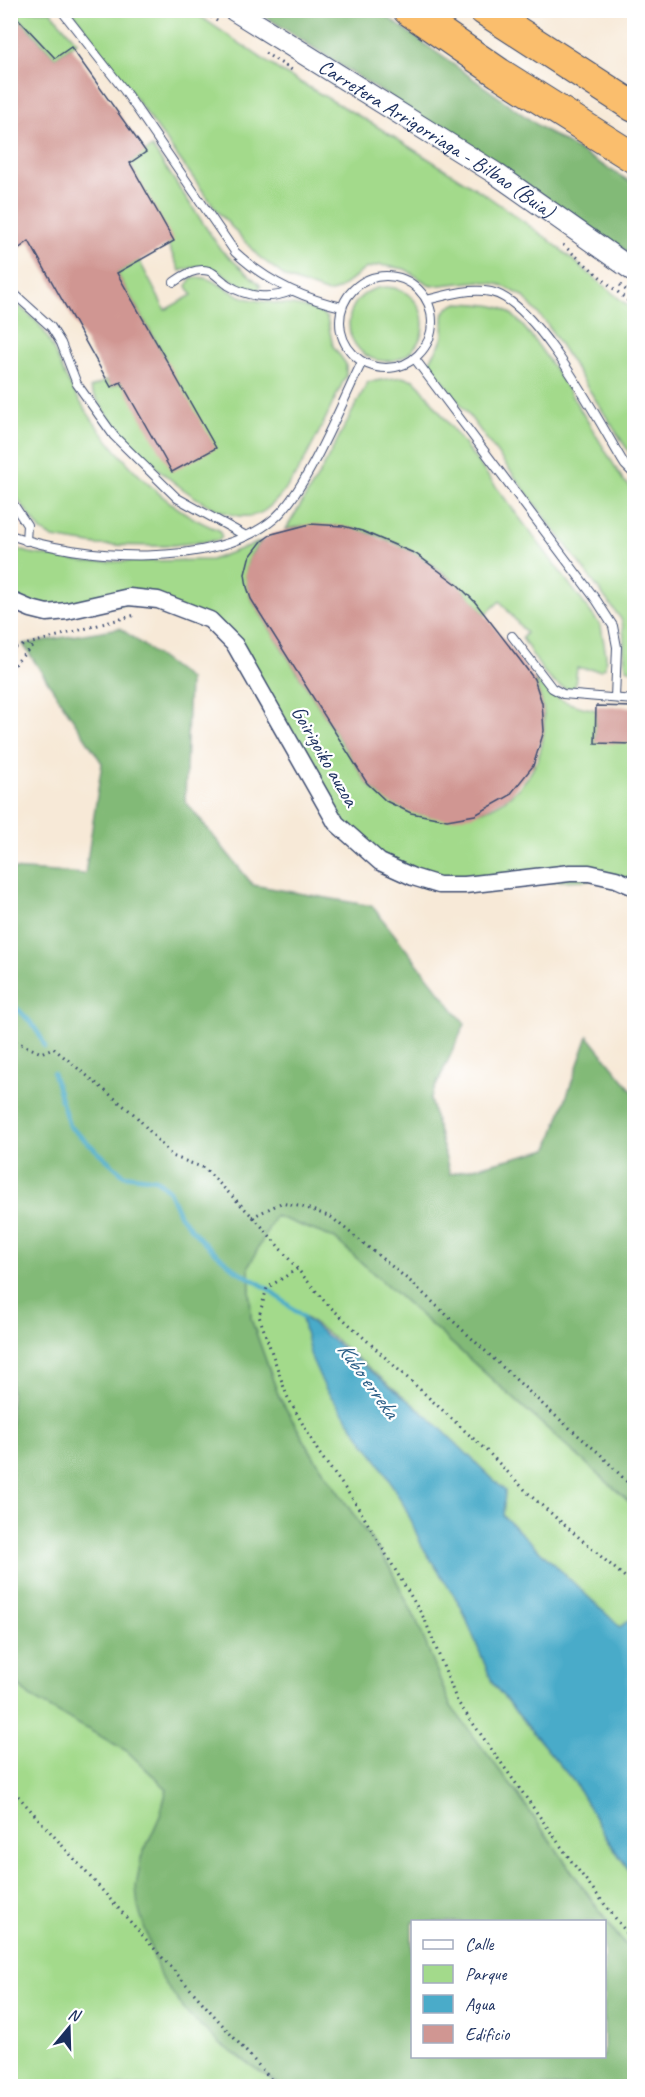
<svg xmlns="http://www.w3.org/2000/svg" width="645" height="2097" font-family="Caveat,sans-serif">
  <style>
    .green { fill: #a3da8b; stroke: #5f8474; stroke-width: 1.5 }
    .forest { fill: #82ba77; stroke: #4e746a; stroke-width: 1.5; fill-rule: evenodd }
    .water { fill: #4aabc9; stroke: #326d94; stroke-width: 1.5 }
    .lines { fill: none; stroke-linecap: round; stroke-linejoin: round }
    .stream { stroke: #4aabc9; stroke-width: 4.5 }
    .building { fill: #d09692 }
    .service-casing { stroke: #3c4b70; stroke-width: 10 }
    .minor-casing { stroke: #3c4b70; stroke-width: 19 }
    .tertiary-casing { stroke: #3c4b70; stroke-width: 23 }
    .motorway-casing { stroke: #3c4b70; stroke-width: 32 }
    .path { stroke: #3c4b70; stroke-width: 3; stroke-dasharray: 1.5 4.5; stroke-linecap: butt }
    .service { stroke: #fff; stroke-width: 8 }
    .minor { stroke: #fff; stroke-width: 16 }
    .tertiary { stroke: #fff; stroke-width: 21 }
    .motorway { stroke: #fabe6d; stroke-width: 30 }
    .labels { text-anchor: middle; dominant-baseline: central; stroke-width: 4.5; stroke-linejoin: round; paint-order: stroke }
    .street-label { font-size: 21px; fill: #1b2f5e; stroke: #fff }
    .water-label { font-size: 22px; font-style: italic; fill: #2e6189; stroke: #fff }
  </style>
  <rect width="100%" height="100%" fill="#fff"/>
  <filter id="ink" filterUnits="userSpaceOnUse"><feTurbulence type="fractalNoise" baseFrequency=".0167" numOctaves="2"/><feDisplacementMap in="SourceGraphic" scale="12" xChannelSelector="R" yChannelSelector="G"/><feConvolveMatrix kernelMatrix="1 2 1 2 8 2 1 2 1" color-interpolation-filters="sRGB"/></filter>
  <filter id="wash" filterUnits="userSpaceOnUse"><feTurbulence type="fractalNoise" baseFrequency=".008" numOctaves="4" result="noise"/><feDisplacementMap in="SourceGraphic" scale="24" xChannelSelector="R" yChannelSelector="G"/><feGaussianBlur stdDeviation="1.35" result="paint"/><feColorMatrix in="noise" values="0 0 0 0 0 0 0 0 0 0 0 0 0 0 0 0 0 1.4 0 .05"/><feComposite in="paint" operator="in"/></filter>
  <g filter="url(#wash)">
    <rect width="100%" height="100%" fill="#f7e9d7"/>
    <g class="green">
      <path d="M13,11H50L77,42L55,58Z"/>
      <path d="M72,11H192L282,72L373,124L483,193L548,239L634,311V460L547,324L523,296L501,285L480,281L431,286L405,269L380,265L365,269L338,290L328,293L287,278L258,256L218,212Z"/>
      <path d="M152,147L221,250L257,282L261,286L258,290C222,284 222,257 180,271L130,163Z"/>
      <path d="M139,260L165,310L192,295L187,286L191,278C211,273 228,293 246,298C268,305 312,302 327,318L333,346L346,364V376C327,413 298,488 264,511C223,538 137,453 112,422C104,412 97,399 90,388L107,380L112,387L165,357L117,273Z"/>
      <circle cx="386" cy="324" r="37"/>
      <path d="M11,299C20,308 34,317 41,327C54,344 59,367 70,385C100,438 160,509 219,530L222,537L219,540L165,546L97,545L53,538L41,531L11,490Z"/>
      <path d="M458,303C472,304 490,303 504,309C532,322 603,448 623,480L634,490V671L627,668C621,657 627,635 621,619L432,366L430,361C434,352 442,345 443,334C445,317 437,311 458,303Z"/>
      <path d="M402,377L414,380L421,387L601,626L606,655L605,667L601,670L577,668L575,686L571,689C548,689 534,655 522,638L526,633L500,601L485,615C439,556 362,513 286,529L319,475L368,382Z"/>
      <path d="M262,541C244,558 243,577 251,599L367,783C429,850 548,814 544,719C544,705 539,693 534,679C553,699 569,705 596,710L595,743L634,712V887L616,879L439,885L351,839L210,620L158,600L67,611L11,600V547L30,553L85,562L211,560Z"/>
      <path d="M275,1215L334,1238L634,1506V1617L620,1627L503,1516L505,1491L432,1420L327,1333L302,1315L380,1464L405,1507L422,1546L461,1606L493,1684L575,1783L606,1837L634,1877V1954L618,1936L518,1795L450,1705L418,1624L389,1566L314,1457L279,1397L251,1319L249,1266Z"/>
      <path d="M10,1677L30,1697L127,1751L167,1789L160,1816L141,1858L220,2044L281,2086H22L11,2079Z"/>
    </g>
    <g class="forest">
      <path d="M257,11H379L543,129L634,184V256Z"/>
      <path d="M120,628L189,679L185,801L253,885L372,906L465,1024L430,1099L450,1174L548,1149L588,1036L634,1093V1506L334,1238L275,1216L249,1266L251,1319L279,1397L314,1457L389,1566L418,1624L450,1705L518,1795L617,1936L634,1954V2086H281L220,2044L185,2011L160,1976L138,1907L136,1887L141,1858L160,1816L167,1789L127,1751L30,1697L11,1677V869L85,874L102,763L23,644ZM412,1922H604V2056H412Z"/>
    </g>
    <path class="water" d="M301,1315L432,1420L505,1491L503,1516L620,1627L634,1617V1877L606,1837L575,1783L493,1684L461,1606L422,1546L405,1507L380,1464L325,1388L311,1357Z"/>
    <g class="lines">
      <g class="stream">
        <path d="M10,1002C24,1014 39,1029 45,1047"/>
        <path d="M53,1073L69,1126L124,1175L156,1179L169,1191L180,1216L203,1242L236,1270L267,1288L303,1317"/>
      </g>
    </g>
    <g id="blocks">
      <g class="building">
        <path d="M10,10L55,58L71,47L146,152L130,163L174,241L117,273L216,448L172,472L121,382L111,387L29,241L10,255Z"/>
        <path d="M310,524L343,526L362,531L416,554L458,585L475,602L520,660L534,679L542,703L544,731L533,766L509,796L475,815L447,820L411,813L386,801L367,783L251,599L247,587L245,574L249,558L262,541L272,534Z"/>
        <path d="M596,706L634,707L633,744L595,743Z"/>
      </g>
    </g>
  </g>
  <g filter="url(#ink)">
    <use href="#blocks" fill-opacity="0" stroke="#3c4b70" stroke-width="1.5"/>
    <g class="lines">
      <g class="service-casing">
        <g id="service">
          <path d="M61,10L124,90L235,252C266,281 301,298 342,307"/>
          <circle cx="386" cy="322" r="46"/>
          <path d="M174,282C184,275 196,267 209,271C215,273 222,281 228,285C247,297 270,300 291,291"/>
          <path d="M10,290L51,327L61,343L77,384L114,436L177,498L246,536"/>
          <path d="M427,300C447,295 469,288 491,292C537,301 600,424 625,465L634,474"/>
          <path d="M415,359L597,601L613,626L617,647L615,698"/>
          <path d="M10,499L27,525L26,541"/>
          <path d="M10,535C81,560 215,570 275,518C307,490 342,402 362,362"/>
          <path d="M512,636L552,688L563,694L634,700"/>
        </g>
      </g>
      <g class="minor-casing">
        <path id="minor" d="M10,600L31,609L47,613L67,611L129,597L158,600L210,620L235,645L336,823L380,862L413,877L439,885H465L570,873H589L616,879L634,887"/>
      </g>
      <g class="tertiary-casing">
        <g id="tertiary">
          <path id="s1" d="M234,10L495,173L634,271"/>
        </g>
      </g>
      <g class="motorway-casing">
        <g id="motorway">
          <path d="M408,10L499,73L634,158"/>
          <path d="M484,10L634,107"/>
        </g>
      </g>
      <g class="path">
        <path d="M201,10L220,23"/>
        <path d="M265,53L295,72"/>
        <path d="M563,245L634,306"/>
        <path d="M620,285L634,297"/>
        <path d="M10,649L135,615"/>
        <path d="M10,669L32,646"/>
        <path d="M10,1039L41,1053L53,1048L135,1115L172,1156L204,1168L258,1222L326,1303L489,1453L531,1496L634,1585"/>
        <path d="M252,1217L281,1203L304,1207L331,1217L411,1282L551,1412L600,1454L634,1489"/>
        <path d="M297,1269L267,1288L259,1316L287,1396L319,1453L355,1502L425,1620L457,1701L575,1866L634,1942"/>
        <path d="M10,1787L277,2086"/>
      </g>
      <use href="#service" class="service"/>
      <use href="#minor" class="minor"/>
      <use href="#tertiary" class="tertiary"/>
      <use href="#motorway" class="motorway"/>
    </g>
  </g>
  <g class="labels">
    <g class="street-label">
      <text stroke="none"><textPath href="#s1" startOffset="240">Carretera Arrigorriaga - Bilbao (Buia)</textPath></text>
      <text transform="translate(325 756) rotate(60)">Goirigoiko auzoa</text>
    </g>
    <g class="water-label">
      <text transform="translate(368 1380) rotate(54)">Kubo erreka</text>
    </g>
  </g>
  <rect width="645" height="2097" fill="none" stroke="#fff" stroke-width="36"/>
  <rect x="411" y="1920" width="195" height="138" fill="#ffffff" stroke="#a4acbf" stroke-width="1.5"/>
  <rect x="423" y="1940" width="30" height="9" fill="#ffffff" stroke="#a4acbf" stroke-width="1.5"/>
  <text x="465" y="1950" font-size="18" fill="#1b2f5e">Calle</text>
  <rect x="423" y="1965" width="30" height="18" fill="#a3da8b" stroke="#a4acbf" stroke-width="1.5"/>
  <text x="465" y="1980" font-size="18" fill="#1b2f5e">Parque</text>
  <rect x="423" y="1995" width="30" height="18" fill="#4aabc9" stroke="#a4acbf" stroke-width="1.5"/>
  <text x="465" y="2010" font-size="18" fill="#1b2f5e">Agua</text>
  <rect x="423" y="2025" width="30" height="18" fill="#d09692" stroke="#a4acbf" stroke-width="1.5"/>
  <text x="465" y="2040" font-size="18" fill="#1b2f5e">Edificio</text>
  <g transform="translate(69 2028) rotate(19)" stroke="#ffffff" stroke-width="4.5" paint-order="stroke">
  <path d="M0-4.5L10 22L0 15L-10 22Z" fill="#1b2f5e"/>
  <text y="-9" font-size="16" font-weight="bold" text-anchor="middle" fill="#1b2f5e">N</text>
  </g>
</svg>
